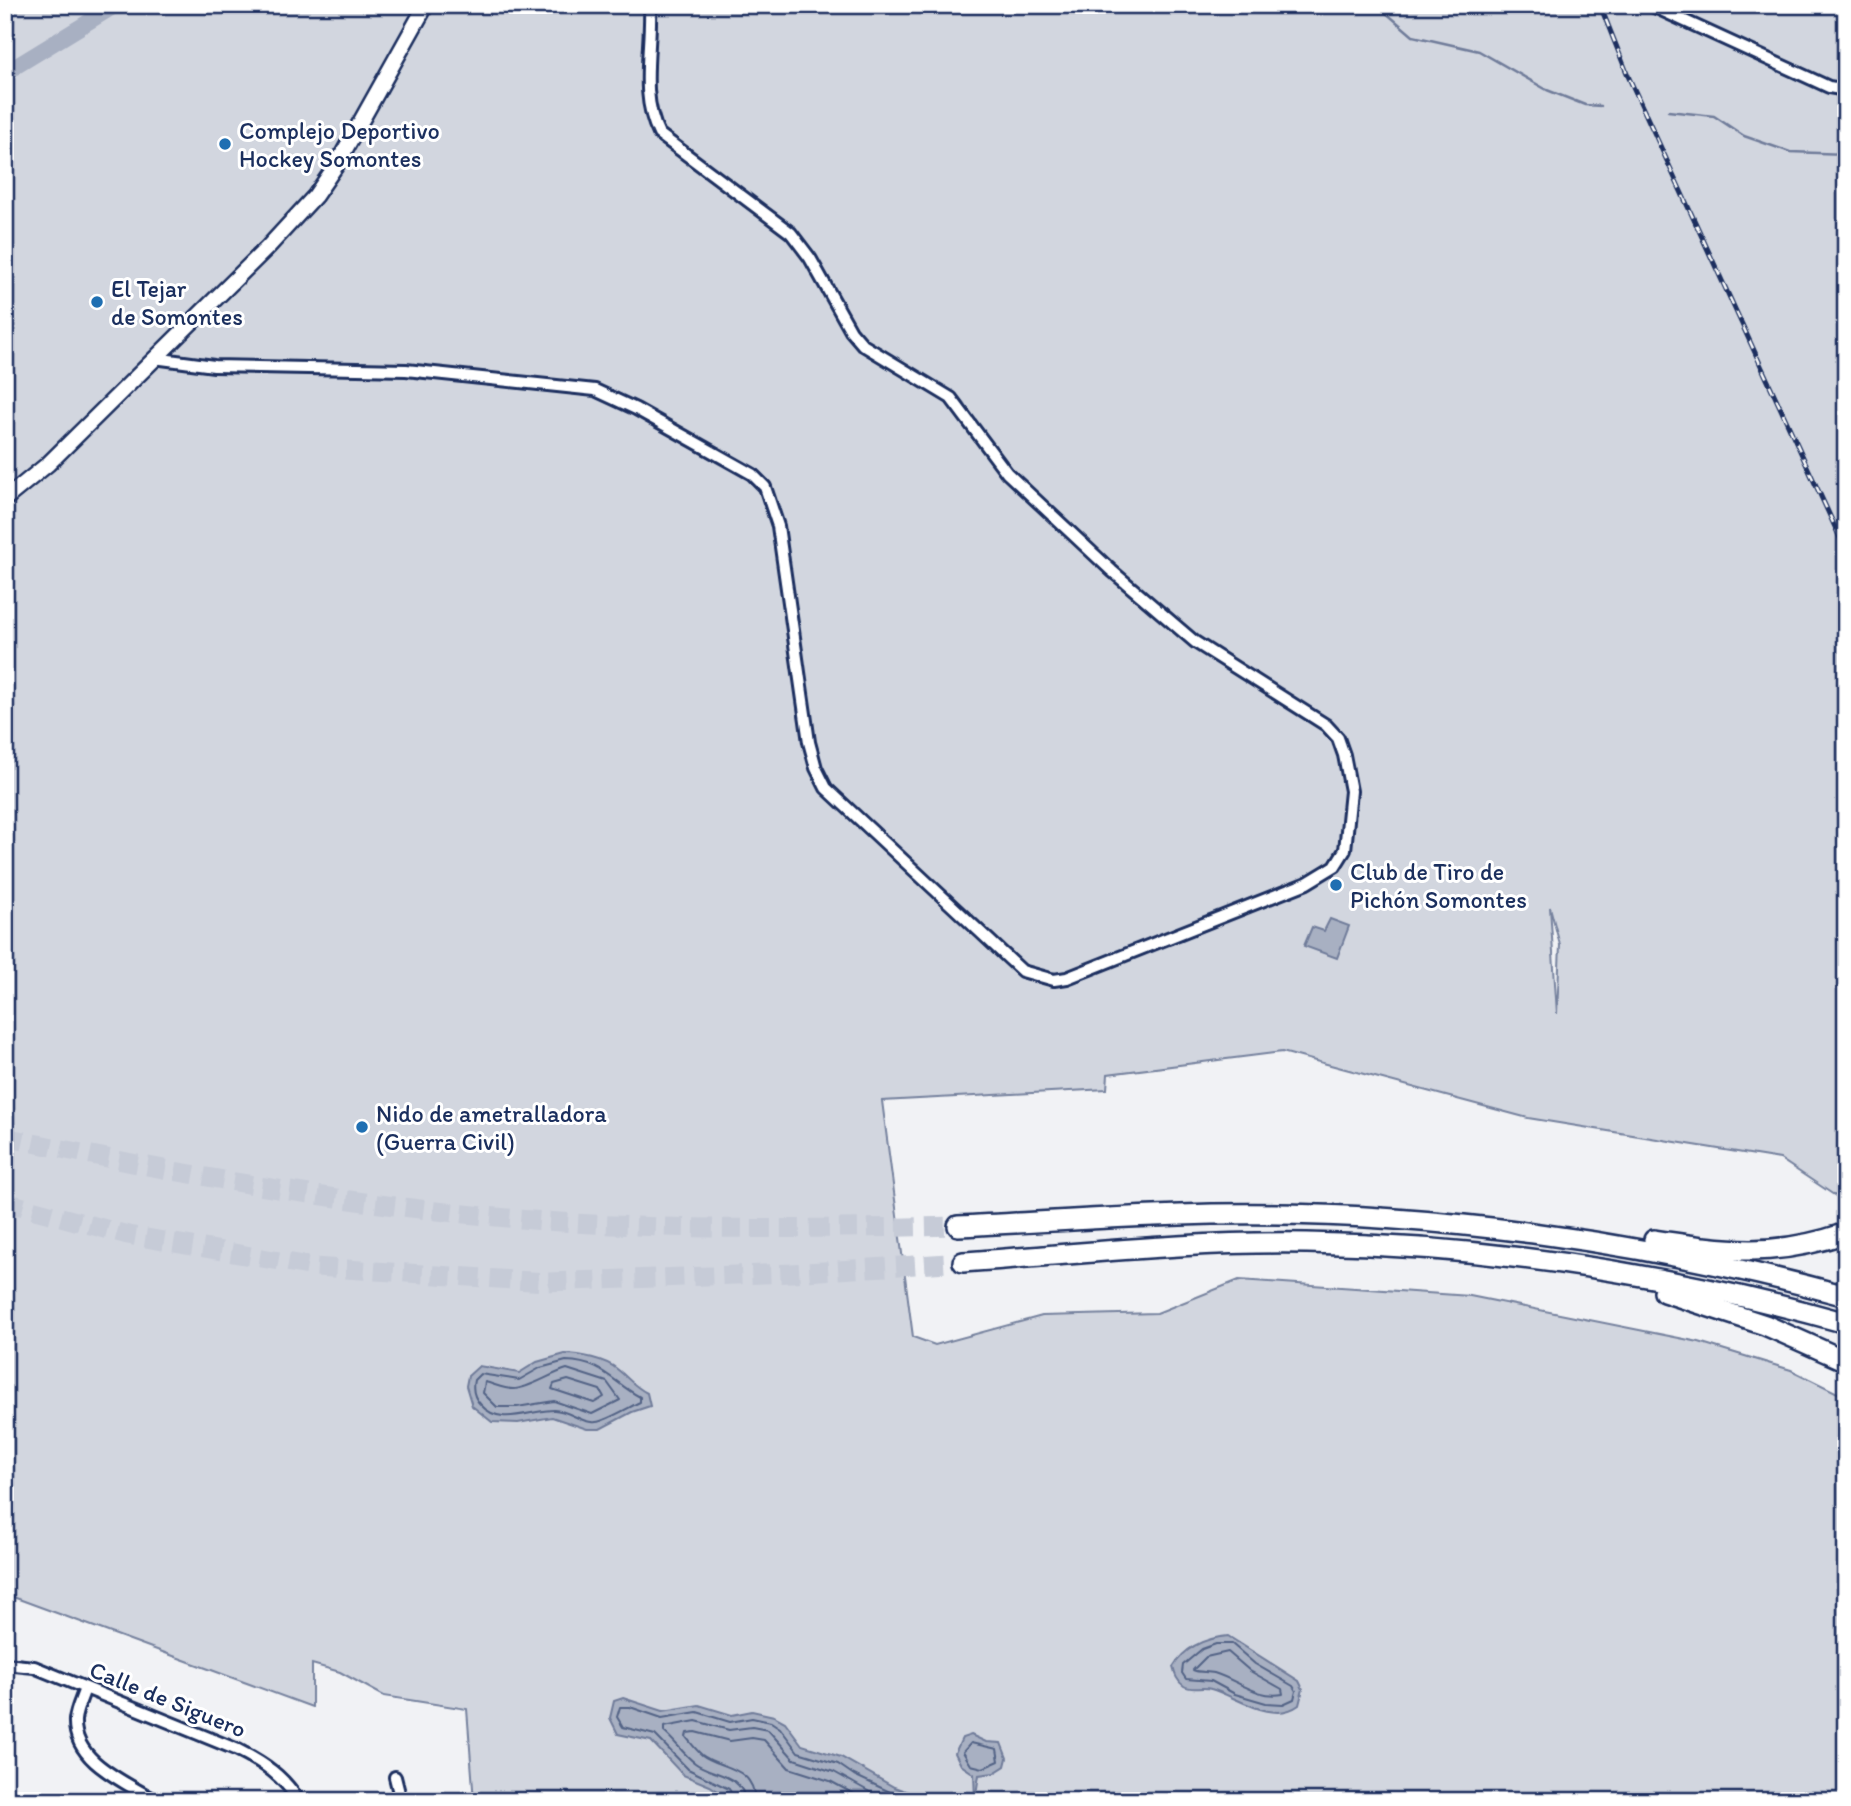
<svg xmlns="http://www.w3.org/2000/svg" width="1851" height="1806" font-family="Itim,sans-serif">
  <style>
    .green { fill: #d2d6df; stroke: #76829e; stroke-width: 2; fill-rule: evenodd }
    .water { fill: #a8b0c2; stroke: #707c9a; stroke-width: 2 }
    .lines { fill: none; stroke-linecap: round; stroke-linejoin: round }
    .shore { stroke: #536386; stroke-width: 2 }
    .stream { stroke: #707c9a; stroke-width: 2.5 }
    .river { stroke: #a8b0c2; stroke-width: 16 }
    .motorway-tunnel { stroke: #c6cbd7; stroke-width: 19; stroke-dasharray: 19 10; stroke-linecap: butt }
    .minor-casing { stroke: #1b2f5e; stroke-width: 16 }
    .tertiary-casing { stroke: #1b2f5e; stroke-width: 19 }
    .motorway-casing { stroke: #1b2f5e; stroke-width: 24 }
    .minor { stroke: #fff; stroke-width: 10 }
    .tertiary { stroke: #fff; stroke-width: 14 }
    .motorway { stroke: #fff; stroke-width: 19 }
    .rail-casing { stroke: #1b2f5e; stroke-width: 5 }
    .rail { stroke: #fff; stroke-width: 2.5; stroke-dasharray: 8; stroke-linecap: butt }
    .poi-dot { fill: #1f6fb2; stroke: #fff; stroke-width: 2.5 }
    .labels { text-anchor: middle; dominant-baseline: central; stroke-width: 6; stroke-linejoin: round; paint-order: stroke }
    .poi-label { font-size: 24px; fill: #1b2f5e; stroke: #fff; text-anchor: start }
    .street-label { font-size: 24px; fill: #1b2f5e; stroke: #fff }
  </style>
  <rect width="100%" height="100%" fill="#f1f2f5"/>
  <filter id="ink" filterUnits="userSpaceOnUse"><feTurbulence type="fractalNoise" baseFrequency=".0143" numOctaves="2"/><feDisplacementMap in="SourceGraphic" scale="14" xChannelSelector="R" yChannelSelector="G"/><feConvolveMatrix kernelMatrix="1 2 1 2 8 2 1 2 1" color-interpolation-filters="sRGB"/></filter>
  <g filter="url(#ink)">
    <path class="green" d="M5,5H366L371,8L369,5H1846V1203L1780,1159L1528,1118L1282,1052L1108,1074L1107,1089L882,1101L913,1337L935,1345L1042,1316L1157,1313L1239,1280L1470,1296L1699,1342L1791,1370L1846,1397V1801H474L467,1709L384,1696L340,1672L312,1664V1707L5,1594ZM1550,907L1560,945L1557,1014Z"/>
    <g class="water">
      <path d="M1330,919L1349,926L1337,958L1304,946L1312,927L1324,931Z"/>
      <path d="M565,1354C580,1354 605,1359 617,1369C630,1379 632,1385 647,1393L650,1406L632,1412L600,1429H587L552,1417L518,1423L492,1422L472,1406L466,1386L468,1376L479,1366L519,1373L537,1362Z"/>
      <path d="M1228,1636L1299,1681L1303,1689L1299,1705C1272,1725 1236,1696 1211,1689C1202,1686 1192,1691 1184,1686C1177,1681 1175,1675 1173,1667C1185,1647 1206,1638 1228,1636Z"/>
      <path d="M623,1698L663,1711L699,1705L732,1715L752,1711L774,1716L785,1722L802,1745L841,1757L894,1787L933,1801H733L710,1786L683,1775L651,1741L618,1734L610,1718L614,1701Z"/>
      <path d="M971,1735L986,1742L1001,1743L1007,1758L1005,1766L994,1773L979,1775L975,1801L974,1774L961,1765L955,1753L962,1738Z"/>
    </g>
    <g class="lines">
      <g class="shore">
        <path d="M566,1361C603,1362 612,1382 640,1397V1402C631,1406 606,1421 596,1422C582,1424 569,1410 554,1410C530,1410 500,1427 481,1405C474,1398 472,1389 474,1380L480,1374L519,1380L540,1368Z"/>
        <path d="M567,1369L607,1382L620,1400L592,1414L554,1401L517,1407H497L483,1393L485,1382C494,1384 503,1389 513,1389C528,1389 550,1374 567,1369Z"/>
        <path d="M568,1380L600,1390L604,1397L594,1403L552,1389L554,1384Z"/>
        <path d="M1216,1644H1232L1255,1664L1293,1686L1296,1691L1294,1699L1283,1704L1266,1703L1235,1694L1211,1681L1186,1679L1182,1673L1183,1665L1202,1649Z"/>
        <path d="M1228,1652L1250,1671L1282,1689L1283,1694C1258,1699 1237,1680 1214,1673C1207,1671 1199,1673 1193,1670L1206,1657Z"/>
        <path d="M971,1743L997,1749L999,1761L983,1768L971,1765L963,1752Z"/>
        <path d="M736,1801L729,1789L688,1769L655,1735L623,1727L617,1717L620,1707H630L662,1718L697,1712L730,1722L752,1718L771,1722L780,1728L798,1752L838,1764L854,1775L909,1801"/>
        <path d="M745,1801C743,1774 711,1775 695,1763C684,1755 675,1741 664,1732V1727L696,1721L729,1730L752,1727L768,1730L794,1759L834,1772L886,1801"/>
        <path d="M755,1801C754,1765 720,1769 702,1755C696,1750 691,1743 686,1737L687,1733L695,1732L730,1741L752,1738L764,1740L789,1768L830,1781L867,1801"/>
      </g>
      <g class="stream">
        <path d="M1377,5L1413,36L1479,51L1547,90L1585,105L1601,106"/>
        <path d="M1668,111L1714,116L1744,136L1790,152L1846,154"/>
      </g>
      <path class="river" d="M5,73L116,5"/>
      <g class="motorway-tunnel">
        <path d="M5,1137C183,1175 363,1208 545,1221C682,1231 820,1229 958,1226"/>
        <path d="M5,1202L128,1235L315,1267L545,1282L791,1273L963,1262"/>
      </g>
      <g class="minor-casing">
        <g id="minor">
          <path d="M1650,5L1829,87L1846,90"/>
          <path d="M154,358L214,366L406,370L595,390L636,409L752,474L765,487L778,526L809,742L816,768L826,788L1022,971L1054,980L1067,978L1307,883L1335,866L1345,850L1351,791L1344,755L1338,738L1326,725L1195,642L1112,571L1007,473L951,398L863,345L851,331L810,258L791,233L659,134C639,94 652,49 650,5"/>
          <path d="M5,1664L34,1667L238,1750C264,1763 283,1776 299,1801"/>
          <path d="M85,1688C82,1698 76,1709 75,1720C73,1762 126,1782 156,1801"/>
          <path d="M395,1777L401,1801"/>
        </g>
      </g>
      <g class="tertiary-casing">
        <path id="tertiary" d="M5,499L48,464L268,247L315,196L337,164L426,5"/>
      </g>
      <g class="motorway-casing">
        <g id="motorway">
          <path d="M958,1226C1042,1222 1127,1216 1212,1214C1422,1210 1644,1241 1846,1296"/>
          <path d="M1654,1240C1728,1251 1773,1258 1846,1233"/>
          <path d="M963,1262C1078,1254 1193,1241 1307,1243C1489,1246 1671,1274 1846,1323"/>
          <path d="M1664,1292L1765,1325L1846,1361"/>
        </g>
      </g>
      <use href="#minor" class="minor"/>
      <use href="#tertiary" class="tertiary"/>
      <use href="#motorway" class="motorway"/>
      <g class="rail-casing">
        <path id="rail" d="M1600,5L1629,78L1846,551"/>
      </g>
      <use href="#rail" class="rail"/>
    </g>
  </g>
  <g class="poi-dot">
    <circle cx="225" cy="144" r="7"/>
    <circle cx="97" cy="302" r="7"/>
    <circle cx="1336" cy="885" r="7"/>
    <circle cx="362" cy="1127" r="7"/>
  </g>
  <g class="labels">
    <g class="poi-label">
      <text x="239" y="130">Complejo Deportivo<tspan x="239" dy="28">Hockey Somontes</tspan></text>
      <text x="111" y="288">El Tejar<tspan x="111" dy="28">de Somontes</tspan></text>
      <text x="1350" y="871">Club de Tiro de<tspan x="1350" dy="28">Pichón Somontes</tspan></text>
      <text x="376" y="1113">Nido de ametralladora<tspan x="376" dy="28">(Guerra Civil)</tspan></text>
    </g>
    <g class="street-label">
      <text transform="translate(168 1699) rotate(22)">Calle de Siguero</text>
    </g>
  </g>
  <rect width="1851" height="1806" fill="none" stroke="#fff" stroke-width="28"/>
  <rect x="14" y="14" width="1823" height="1778" fill="none" stroke="#1b2f5e" stroke-width="2.5" filter="url(#ink)"/>
</svg>
